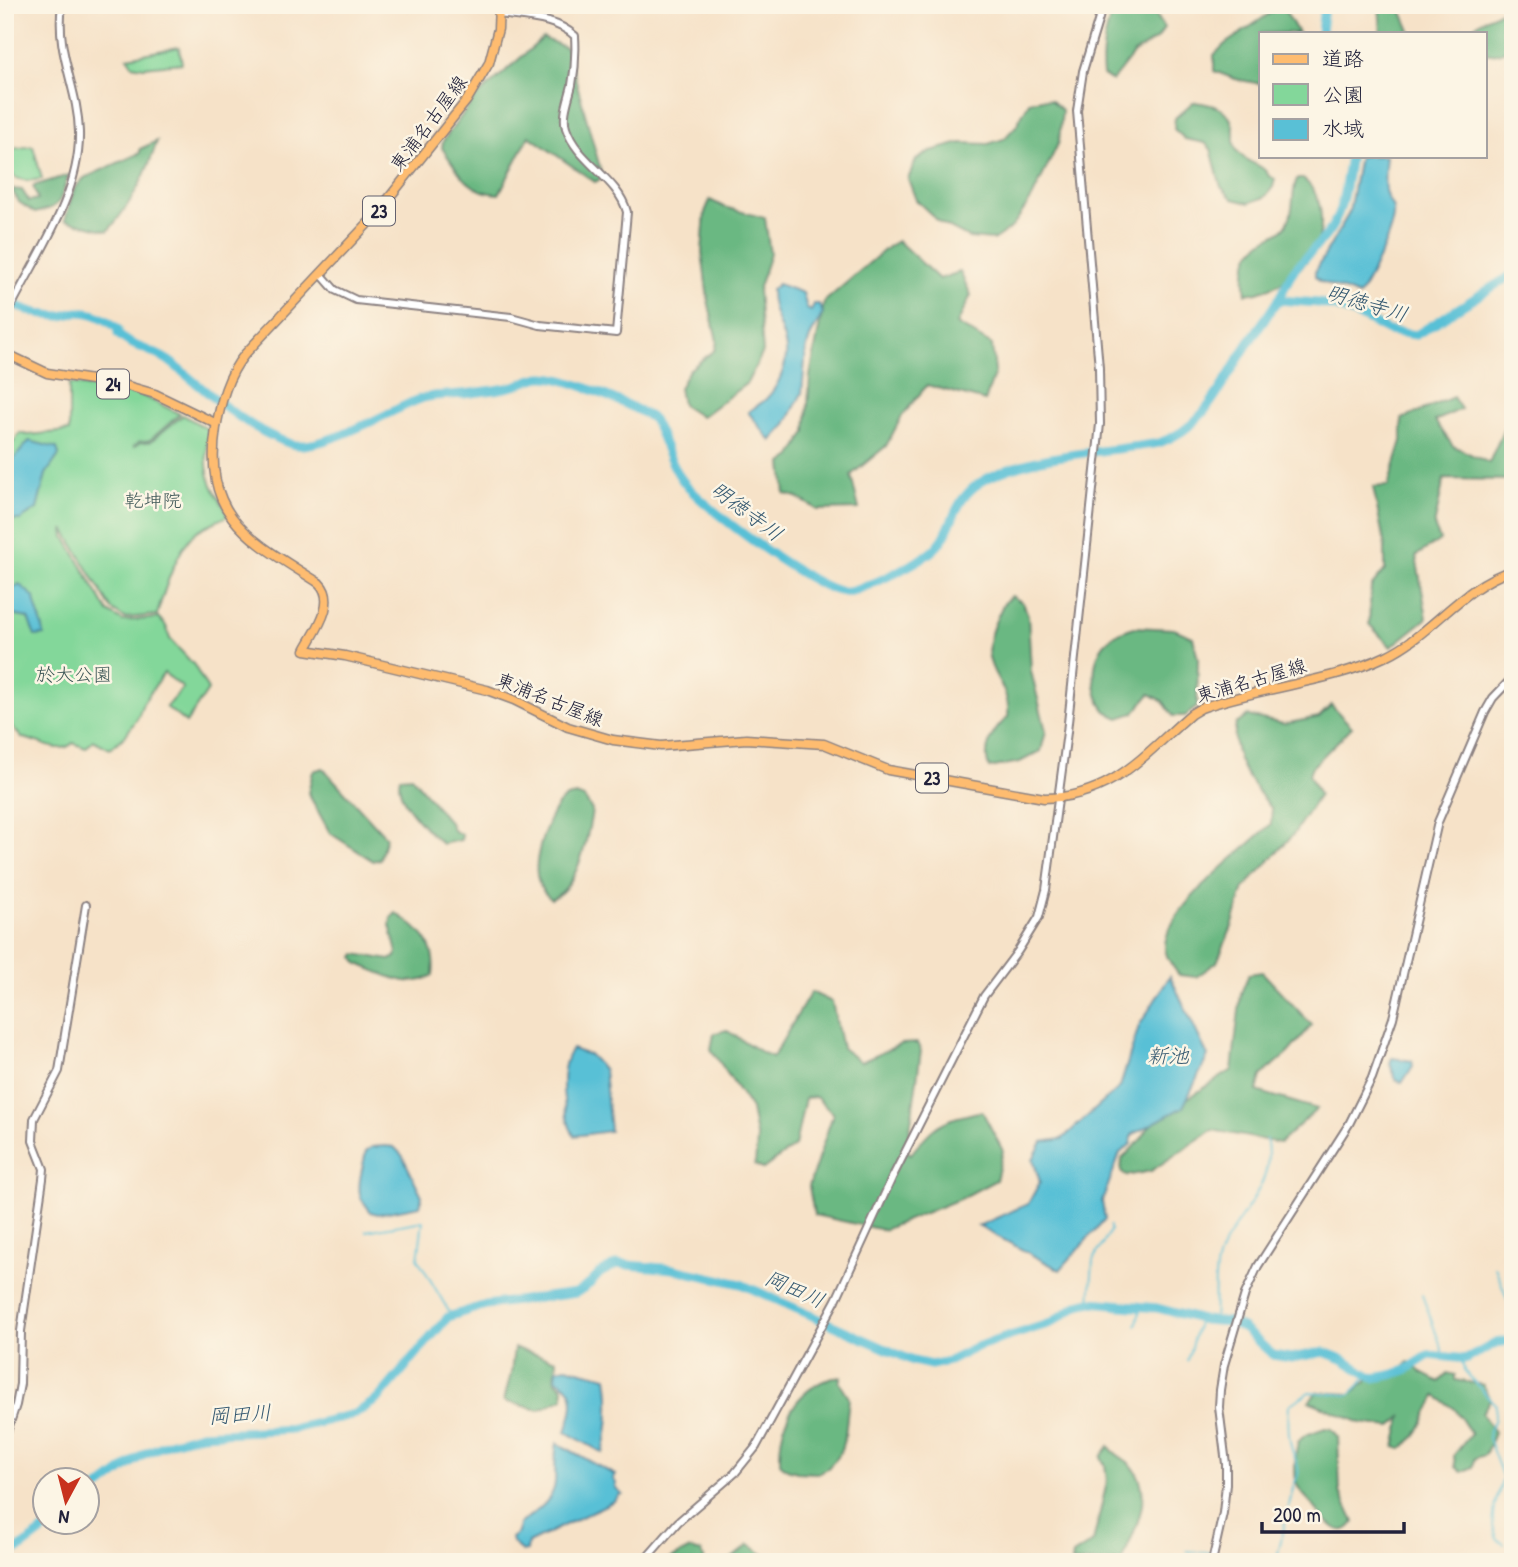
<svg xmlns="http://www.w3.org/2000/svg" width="1518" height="1567" font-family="'Patrick Hand','Klee One',sans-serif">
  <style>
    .green { fill: #83d79a; stroke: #527c6a; stroke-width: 2 }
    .forest { fill: #6ab882; stroke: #466d5e; stroke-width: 2 }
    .water { fill: #59c0d6; stroke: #3e7188; stroke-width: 2 }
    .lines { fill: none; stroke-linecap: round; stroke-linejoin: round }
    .stream { stroke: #59c0d6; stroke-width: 2 }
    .river { stroke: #59c0d6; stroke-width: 9 }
    .tertiary-casing { stroke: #8c8282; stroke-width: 10 }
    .primary-casing { stroke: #8c8282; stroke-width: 11 }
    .tertiary { stroke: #fff; stroke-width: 6 }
    .primary { stroke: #febc70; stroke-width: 8 }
    .labels { text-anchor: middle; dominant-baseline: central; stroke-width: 5; stroke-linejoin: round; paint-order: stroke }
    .shield { fill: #fcf5e5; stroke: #63616e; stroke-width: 2 }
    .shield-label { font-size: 18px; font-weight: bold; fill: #22223b }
    .street-label { font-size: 19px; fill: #22223b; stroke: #fcf5e5 }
    .park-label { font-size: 19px; fill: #3f5858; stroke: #fcf5e5 }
    .water-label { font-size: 21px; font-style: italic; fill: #355971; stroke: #fcf5e5 }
  </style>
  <rect width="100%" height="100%" fill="#fcf5e5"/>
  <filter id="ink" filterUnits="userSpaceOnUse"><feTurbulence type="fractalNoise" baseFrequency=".0143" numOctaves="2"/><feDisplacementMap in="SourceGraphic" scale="14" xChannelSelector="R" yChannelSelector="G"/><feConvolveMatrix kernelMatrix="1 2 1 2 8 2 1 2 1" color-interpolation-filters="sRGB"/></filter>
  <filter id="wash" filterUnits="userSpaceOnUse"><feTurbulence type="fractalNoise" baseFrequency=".00686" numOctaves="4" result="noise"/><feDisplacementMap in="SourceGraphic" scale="28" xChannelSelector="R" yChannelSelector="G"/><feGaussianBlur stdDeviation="1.57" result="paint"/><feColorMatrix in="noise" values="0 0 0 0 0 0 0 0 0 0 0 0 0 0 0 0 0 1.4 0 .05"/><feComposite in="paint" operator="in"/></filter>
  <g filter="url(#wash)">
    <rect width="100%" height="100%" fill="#f6e2c8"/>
    <g class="green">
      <path d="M179,47L182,63L144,67L132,65L128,57Z"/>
      <path d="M33,146L42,179C17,184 5,177 5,150Z"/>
      <path d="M69,384L137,393L180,414L150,440L139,442L133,447L141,442H150L183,415L209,430C204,473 206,478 229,515C220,520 209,524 199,530C178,544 164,591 157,615L125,618L112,610L64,529L65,537L108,612L123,621L159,618L166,626L170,639L194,665L208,690L186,723L166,707L183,688L164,673L143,703L138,717L125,736L110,749L93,740L86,748L73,743C59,756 39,740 22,738L5,719V454L20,433L28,435L69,431Z"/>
    </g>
    <g class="forest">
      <path d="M1113,5H1144L1157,16L1164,28L1158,38L1134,53L1112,81L1103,75C1100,49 1107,30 1113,5Z"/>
      <path d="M1282,5L1298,33H1261V84L1235,79L1214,71V55L1225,44Z"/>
      <path d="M1379,5H1399L1411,33H1381Z"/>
      <path d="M1510,5H1513V46L1500,53L1485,54V33H1470C1474,20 1497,16 1510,5Z"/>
      <path d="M543,38L567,48L602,175L599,180L595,182L529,136L499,194C468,193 458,171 442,148L443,141L475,98Z"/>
      <path d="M1040,99L1051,100L1062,110L1059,142L1032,198L1012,227L993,240L969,238L940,223L916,200L908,179L916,160L931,151L961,143L988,144L1004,139L1016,126L1029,102Z"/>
      <path d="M1193,102C1214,104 1232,108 1234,132C1234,140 1233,147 1239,153C1248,165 1263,163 1269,176L1275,179L1273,187L1265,197L1249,203L1233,199L1221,187L1211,149L1205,143L1185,139L1174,129L1175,118Z"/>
      <path d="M157,141C147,175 131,204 108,231L65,220L74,189L84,178L140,153V149Z"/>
      <path d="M69,175C58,201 65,206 35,213L19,202L11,189L22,190L29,201L38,199L33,186Z"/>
      <path d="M1297,179H1303C1315,188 1320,201 1321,216C1324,259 1285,289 1246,294C1243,274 1244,253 1263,241C1272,235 1283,233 1288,222C1295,209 1291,192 1297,179Z"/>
      <path d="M710,200L724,207L765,218L770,254L758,290L763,352L747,383L701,417L682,405L679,388L689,370L715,350L717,341L708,300L702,252L705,212Z"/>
      <path d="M898,241L939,279L960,272L971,295L957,324L992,345L995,372L985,401L927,385L902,416L886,446L851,475L859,509L818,510L796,497L785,494L782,463L792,456L806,432L810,376L824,302L889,246Z"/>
      <path d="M1453,397L1461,409L1435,421L1453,446L1489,463L1504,429L1513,434V480L1444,479L1434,526L1440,540L1416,556L1427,618L1391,647L1369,624L1371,587L1385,570V547L1373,487L1388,486L1402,441V419Z"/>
      <path d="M1012,596L1023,603L1028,615L1031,671L1046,731L1041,751L1020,762L989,768C982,748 993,730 1008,717C1012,676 971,672 997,618C1001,609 1004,600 1012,596Z"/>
      <path d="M1134,627L1174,629L1193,637L1198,659L1197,707L1185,716H1173L1163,701L1150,694L1134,713L1119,718C1115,716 1108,713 1105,710C1092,694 1091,664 1102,647C1109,636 1122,631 1134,627Z"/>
      <path d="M1331,705L1352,727L1311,768L1309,775L1319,795L1293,835L1244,888L1232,927L1217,962L1196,977L1179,975C1173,967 1165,957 1165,946C1166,907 1244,851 1271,824L1272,809C1252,784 1229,759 1236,724L1248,716L1284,724L1319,717Z"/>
      <path d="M323,768L386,837L380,859L373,861L330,833L308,793L313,771Z"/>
      <path d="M411,776L450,823L453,830L462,835L461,840L442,844C427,830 393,799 400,777Z"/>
      <path d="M576,795L584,798L592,810C588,837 578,888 551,899C542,892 539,886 537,875C534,857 549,809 565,798C569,796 573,796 576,795Z"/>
      <path d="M396,913C420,929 437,944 433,975C409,991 383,973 358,964L354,957L356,954L390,960L396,957L397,953L390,925L391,918Z"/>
      <path d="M1262,972L1312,1025L1288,1053L1261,1076L1257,1091L1317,1109L1280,1143L1212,1130L1151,1171L1126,1176L1121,1172L1122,1159L1141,1139L1154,1120L1232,1070L1241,993L1249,974Z"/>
      <path d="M811,992L832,1002L842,1048L861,1062L901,1044L917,1043L921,1051L907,1151L911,1154C937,1120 942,1121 982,1111L1003,1151L996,1180L962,1198L883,1230L814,1215L809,1186L833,1114L816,1097L805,1098L795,1146L763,1169L755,1165L757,1141L751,1109L711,1049L714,1034L726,1030L761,1052L773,1057Z"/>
      <path d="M514,1348L557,1360L555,1380L563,1388L564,1398L539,1410L504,1401L511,1373Z"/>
      <path d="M1409,1362L1422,1373L1439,1382L1448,1373L1455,1375V1380L1483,1385L1490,1400L1482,1413L1494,1433L1485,1455L1475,1458L1473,1467L1461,1472L1455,1467L1454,1455L1471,1434L1455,1409L1436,1396L1416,1436L1401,1449L1395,1447L1402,1417L1390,1427L1361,1423L1309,1401L1317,1392L1350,1394L1369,1380L1393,1378Z"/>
      <path d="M833,1377H841L839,1382L849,1398L845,1436L840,1453L828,1468L818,1473L797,1472L787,1469L780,1463C779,1423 794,1391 833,1377Z"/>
      <path d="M1325,1428L1332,1429L1338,1436L1340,1492L1354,1522C1341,1544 1322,1516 1312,1504C1308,1499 1301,1493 1298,1487C1293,1475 1295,1454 1298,1442L1305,1435Z"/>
      <path d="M1109,1446C1114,1455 1123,1457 1130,1464C1157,1492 1134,1532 1121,1562H1072L1073,1555L1093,1542L1107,1482L1105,1465L1101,1457Z"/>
      <path d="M749,1545L776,1562H727Z"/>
      <path d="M690,1549L702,1552L705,1562H665Z"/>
      <path d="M781,1555L805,1557L825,1562H777Z"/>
    </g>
    <g class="water">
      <path d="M1359,156H1386C1385,165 1383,185 1386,194C1387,200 1392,203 1393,209C1396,228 1369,279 1359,296L1320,281L1315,276V272L1349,213Z"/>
      <path d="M778,284L803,293L807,309L811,311L814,304H819L823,313L810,337L806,350L802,393L785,426L771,441L748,412C754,407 761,404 766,399C779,386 790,360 785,343C780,322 771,313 771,290Z"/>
      <path d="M29,441L57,448L59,455L46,474L37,509L20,520H6C3,499 12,483 11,462Z"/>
      <path d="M6,584L16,587L19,584L34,597C35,611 43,621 44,635L35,636L28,618L12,615L9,617L5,614Z"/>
      <path d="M1170,976L1208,1056L1183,1107L1132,1135L1131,1144L1120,1153L1102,1202L1105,1219L1060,1270L978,1226L1028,1204L1040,1182L1033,1159L1042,1142L1062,1139L1120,1087L1139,1026Z"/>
      <path d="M572,1049L590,1055L604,1070L610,1131L574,1136C563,1116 557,1068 572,1049Z"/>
      <path d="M1392,1058L1412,1061L1413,1066L1402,1083L1395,1079L1390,1063Z"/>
      <path d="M385,1146L394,1147L402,1155L422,1196L420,1206L378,1214L370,1212C368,1206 364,1204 361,1198C356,1185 364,1164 366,1151L372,1147Z"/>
      <path d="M566,1367L607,1377C611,1402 609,1429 603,1453L566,1432C570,1419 577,1403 570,1390C567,1384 560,1383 556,1378L557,1369Z"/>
      <path d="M557,1443L615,1475L613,1479L616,1483L615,1487L622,1494L619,1495L614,1501L528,1543L527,1551L522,1552L512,1542L511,1538L518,1533L519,1524C533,1513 554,1502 555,1482C556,1469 554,1457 557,1443Z"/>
    </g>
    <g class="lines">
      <g class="stream">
        <path d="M366,1231L423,1221L418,1259L451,1315"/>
        <path d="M1495,1267L1513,1314"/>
        <path d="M1422,1295L1442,1349V1355"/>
        <path d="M1090,1303L1093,1260L1110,1231V1226"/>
        <path d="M1114,1303V1309L1140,1311L1136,1326"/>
        <path d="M1214,1321C1216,1300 1212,1277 1219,1256C1233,1216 1278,1187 1266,1139"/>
        <path d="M1462,1359L1464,1371L1496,1405L1494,1422L1489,1431L1488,1438L1503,1478L1495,1505L1493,1526L1497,1539L1504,1544"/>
        <path d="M1187,1361L1199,1319"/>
        <path d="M1187,1551L1211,1553"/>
        <path d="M1216,1553L1223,1555L1224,1562"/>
        <path d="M1276,1562L1294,1484C1304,1468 1294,1461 1291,1446C1288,1434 1288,1418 1289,1405L1309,1392L1349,1395L1368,1376"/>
      </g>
      <g class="river">
        <path d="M1321,33L1324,5"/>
        <path d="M5,299C22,310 42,316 62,316C68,315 73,312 79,312C94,312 108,320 118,329V334C131,348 157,350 173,364C209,393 246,429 291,444C317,453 389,412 415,401C433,393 453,396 472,393C486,391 501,390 514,386C524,383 533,377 544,377C567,377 634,406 653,419C664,439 669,463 683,481C703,508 813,589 844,592C859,593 917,563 931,552C957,532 947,499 988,478C1040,452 1103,453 1159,443C1203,428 1218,391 1241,355C1252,336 1266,319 1277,301C1283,292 1287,282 1292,273C1305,254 1327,241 1336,219C1345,199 1346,177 1350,156"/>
        <path d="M1278,300L1319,303L1339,308L1366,319L1388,331L1416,335L1513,274"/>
        <path d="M88,1496L144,1454L172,1442L201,1434L292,1429L355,1414L378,1399L448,1317L486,1305L576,1293L591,1283L600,1273L617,1264L673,1269L741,1284L913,1361L931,1365L949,1361L979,1346L1051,1323L1078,1305L1091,1302L1157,1308L1203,1320L1230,1322L1244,1329L1273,1355L1291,1358L1324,1352L1342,1359L1373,1378L1391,1375L1406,1370L1429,1355L1467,1359L1496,1343L1513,1340"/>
        <path d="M5,1556L22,1547L55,1522"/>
      </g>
    </g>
  </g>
  <g filter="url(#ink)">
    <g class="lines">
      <g class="tertiary-casing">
        <g id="tertiary">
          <path d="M321,274L335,290L356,300L511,317L540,325L616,333L627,212C618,178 577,162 566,128C562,115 569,98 572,85C575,69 576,52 575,36C556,18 525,18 500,14"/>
          <path d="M5,319C32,261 81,198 79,132C78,87 55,53 62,5"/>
          <path d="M5,1438L16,1405L20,1384L21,1331L43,1179L44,1169L33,1141L34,1119L59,1071L86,905"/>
          <path d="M643,1562L678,1522L735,1473L756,1447L836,1300L892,1178L984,996L1018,951L1039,917L1046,890L1067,732L1100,424L1099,368L1077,111L1083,71L1103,5"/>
          <path d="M1212,1562L1223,1513L1226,1484V1464L1219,1407L1220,1390L1224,1365L1245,1294L1258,1266L1349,1124L1372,1078L1393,1018L1438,822L1485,712L1493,698L1513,677"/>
        </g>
      </g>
      <g class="primary-casing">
        <g id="primary">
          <path d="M499,5L498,29L489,63L467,100L373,218L245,354C227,376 221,401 216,428C202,519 252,540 319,583C338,602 315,631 305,650L345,656L487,690L514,700L568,727L613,740L661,746L746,739L824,744L888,770L1044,798C1111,798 1144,755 1191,714L1201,708C1260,687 1330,683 1386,656C1434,633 1460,587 1513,570"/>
          <path d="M5,353L47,373L124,385L155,394L217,424"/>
        </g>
      </g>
      <use href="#tertiary" class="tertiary"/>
      <use href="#primary" class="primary"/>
    </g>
  </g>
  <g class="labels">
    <g class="shield">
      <rect x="363" y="196.5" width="32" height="29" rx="5"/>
      <rect x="97" y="369.5" width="32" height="29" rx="5"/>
      <rect x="916" y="763.5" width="32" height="29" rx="5"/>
    </g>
    <g class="shield-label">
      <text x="379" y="211">23</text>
      <text x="113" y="384">24</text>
      <text x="932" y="778">23</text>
    </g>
    <g class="street-label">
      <text transform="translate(428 123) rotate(-53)">東浦名古屋線</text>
      <text transform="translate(1251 680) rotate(-16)">東浦名古屋線</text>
      <text transform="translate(550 699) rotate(22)">東浦名古屋線</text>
    </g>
    <g class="park-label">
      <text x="153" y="500">乾坤院</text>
      <text x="74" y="674">於大公園</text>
    </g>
    <g class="water-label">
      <text transform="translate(1367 303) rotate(17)">明徳寺川</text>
      <text transform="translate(747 511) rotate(37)">明徳寺川</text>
      <text x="1168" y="1055">新池</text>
      <text transform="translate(795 1289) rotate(24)">岡田川</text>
      <text transform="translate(240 1414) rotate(-4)">岡田川</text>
    </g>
  </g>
  <rect width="1518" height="1567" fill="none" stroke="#fcf5e5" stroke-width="28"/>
  <rect x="1259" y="32" width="228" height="126" fill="#fcf5e5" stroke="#a5a1a1" stroke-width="2"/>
  <rect x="1273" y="54" width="35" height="10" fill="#febc70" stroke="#a5a1a1" stroke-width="2"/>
  <text x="1322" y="66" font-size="21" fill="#22223b">道路</text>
  <rect x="1273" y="84" width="35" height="21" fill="#83d79a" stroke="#a5a1a1" stroke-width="2"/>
  <text x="1322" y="102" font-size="21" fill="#22223b">公園</text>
  <rect x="1273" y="119" width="35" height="21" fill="#59c0d6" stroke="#a5a1a1" stroke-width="2"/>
  <text x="1322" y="136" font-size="21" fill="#22223b">水域</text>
  <g transform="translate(66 1501) rotate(187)"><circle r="33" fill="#fcf5e5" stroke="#a5a1a1" stroke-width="2"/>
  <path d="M0-5L12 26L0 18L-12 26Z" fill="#c8321e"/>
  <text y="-10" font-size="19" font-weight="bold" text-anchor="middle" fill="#22223b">N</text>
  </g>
  <path d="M1262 1522v10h142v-10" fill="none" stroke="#22223b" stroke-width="3.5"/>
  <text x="1273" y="1522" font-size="21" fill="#22223b" stroke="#fcf5e5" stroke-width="5" paint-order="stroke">200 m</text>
</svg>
